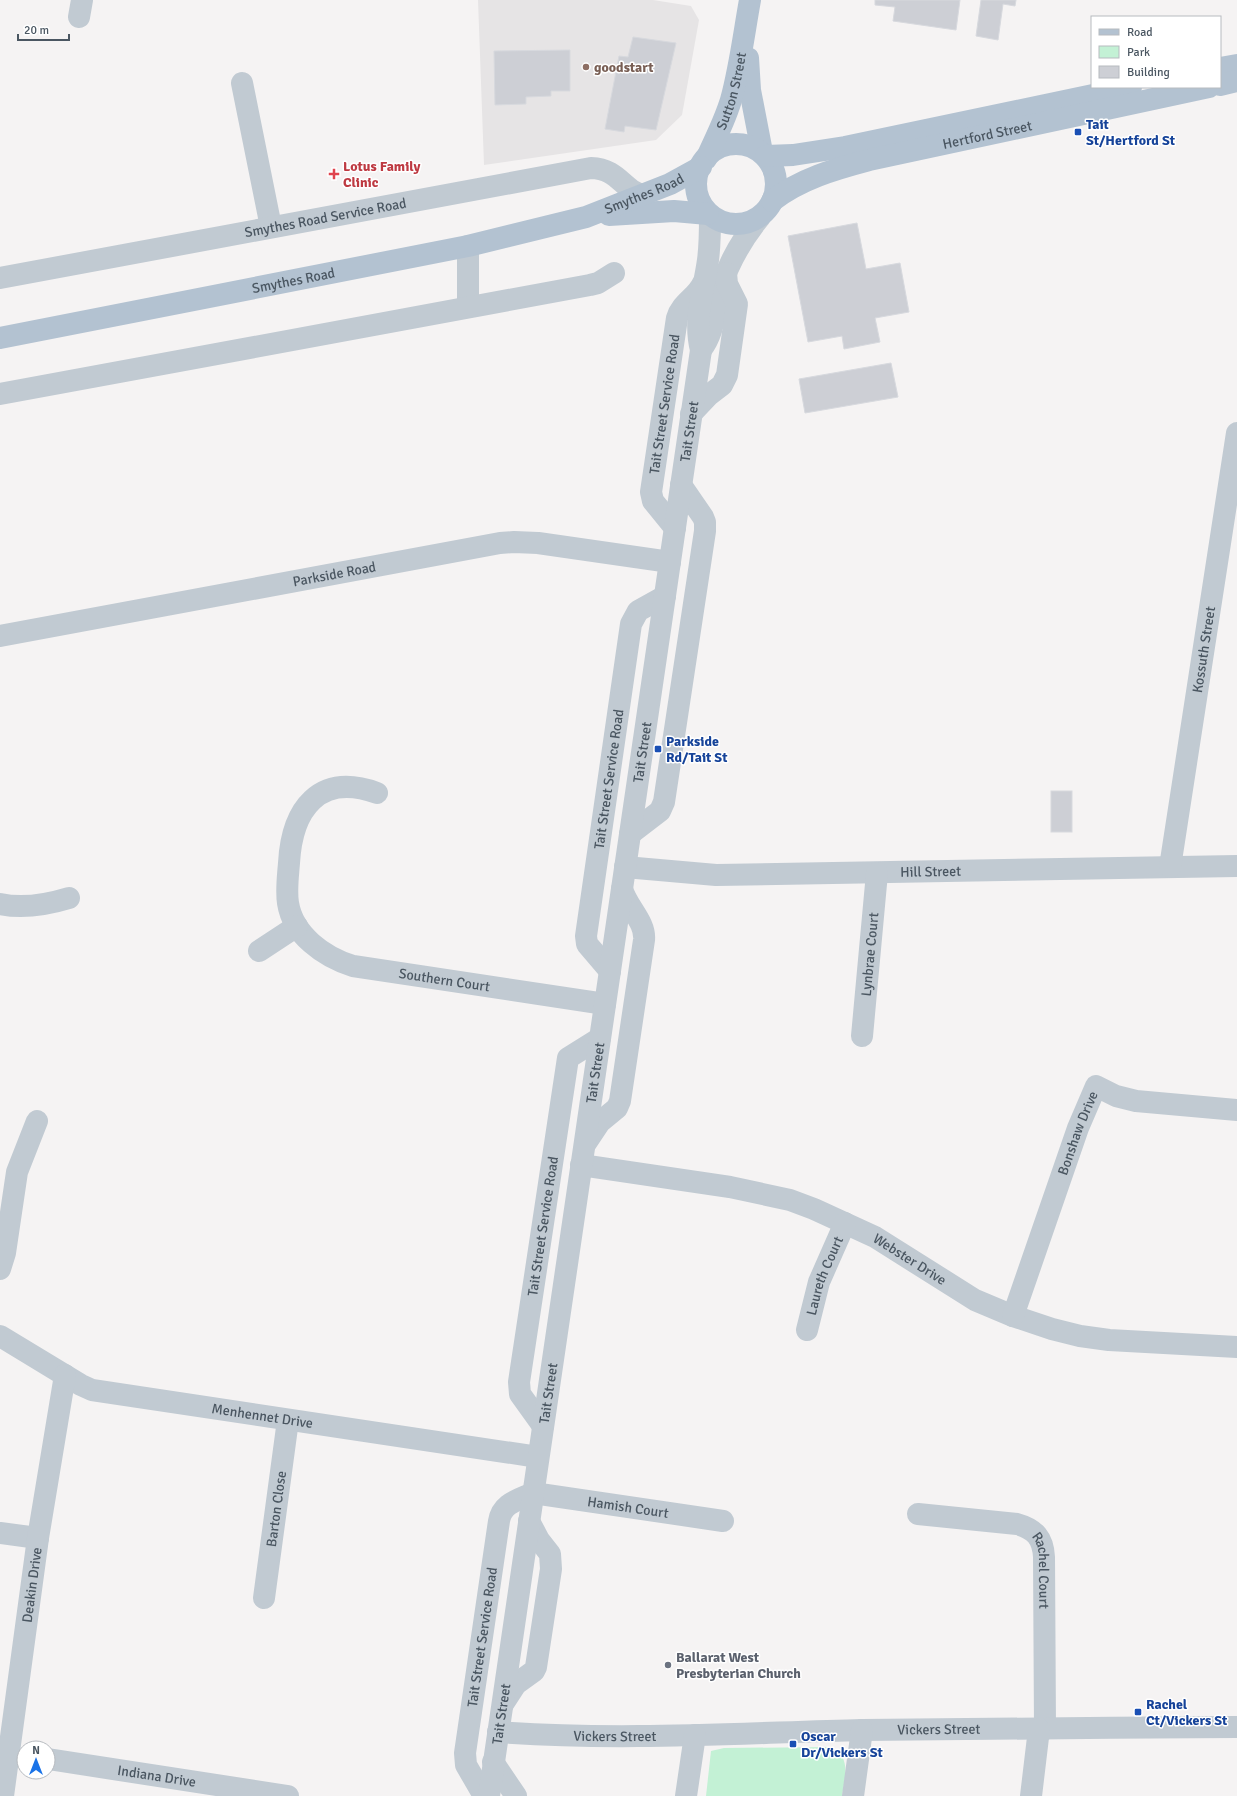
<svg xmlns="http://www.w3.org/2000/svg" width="1237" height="1796" font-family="Signika,sans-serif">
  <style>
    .education { fill: #e6e4e5 }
    .green { fill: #c3f1d5 }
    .building { fill: #cdcfd5; stroke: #d7d9de }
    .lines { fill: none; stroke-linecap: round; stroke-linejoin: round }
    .minor { stroke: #c1cad2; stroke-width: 22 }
    .major { stroke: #b3c2d1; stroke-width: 22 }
    .education-dot { fill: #8d6e63; stroke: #fff; stroke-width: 1.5 }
    .transit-dot { fill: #1a4fb4; stroke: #fff; stroke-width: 1.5 }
    .health-dot { fill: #e0444e; stroke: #fff; stroke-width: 1.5 }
    .worship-dot { fill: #6b7280; stroke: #fff; stroke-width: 1.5 }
    .labels { text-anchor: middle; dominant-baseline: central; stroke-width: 3; stroke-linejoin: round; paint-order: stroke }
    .education-label { font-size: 14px; font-weight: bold; fill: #785e54; stroke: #fff; text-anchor: start }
    .street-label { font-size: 14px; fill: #4a5661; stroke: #fff }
    .transit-label { font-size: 14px; font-weight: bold; fill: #164399; stroke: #fff; text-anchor: start }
    .health-label { font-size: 14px; font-weight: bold; fill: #be3a42; stroke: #fff; text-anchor: start }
    .worship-label { font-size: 14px; font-weight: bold; fill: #5b616d; stroke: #fff; text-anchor: start }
  </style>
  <rect width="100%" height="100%" fill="#f5f3f3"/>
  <path class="education" d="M478,0H653L691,6L699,20L682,115L656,140L484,165Z"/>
  <path class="green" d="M830,1747C852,1756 845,1778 842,1796H706L711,1751L724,1748Z"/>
  <g class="building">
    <path d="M875,0H960L956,30L893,21L895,7L875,5Z"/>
    <path d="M981,0H1016L1015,6L1003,4L998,40L976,36Z"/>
    <path d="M633,37L676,43L656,130L625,126L624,132L605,129L619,56L628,57Z"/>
    <path d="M570,50V91H551V96L526,97V104L495,105L494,51Z"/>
    <path d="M857,223L866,269L900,263L909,312L875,318L880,342L844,349L842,336L808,342L788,236Z"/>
    <path d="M891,363L898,397L805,413L799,379Z"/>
    <rect x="1051" y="791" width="21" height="41"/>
  </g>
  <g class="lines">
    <g class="minor">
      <path d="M79,17L82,0"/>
      <path d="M242,83L271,227"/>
      <path d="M468,246V307"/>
      <path id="s1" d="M0,278L591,168C620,169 622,191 644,195"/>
      <path d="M701,350C716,330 713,312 720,289C729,262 742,239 760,217"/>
      <path d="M0,394L590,285L598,283L614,273"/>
      <path d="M691,414L709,395L722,385L727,375L737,304L727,284L726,273"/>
      <path id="s2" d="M675,528L653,501L651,492L677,318C681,303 697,297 703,283"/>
      <path id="s3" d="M0,636L500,543L514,542L538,543L670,562"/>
      <path id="s4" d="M377,793C319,772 292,809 289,863C288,876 286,890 288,903C293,935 324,957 353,966L605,1004"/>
      <path d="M630,834L660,811L664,802L705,531V522L703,517L681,485"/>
      <path id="s5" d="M625,867L716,875L1237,866"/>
      <path id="s6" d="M1170,867L1237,433"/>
      <path d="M0,904C23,909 46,905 69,898"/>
      <path d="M259,951L297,926"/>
      <path id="s7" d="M610,971L587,944L586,936L631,624L638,611L665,596"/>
      <path id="s8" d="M862,1036L877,873"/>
      <path d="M586,1143L600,1122L617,1108L620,1101L644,940C646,922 627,907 622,889"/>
      <path id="s9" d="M581,1165L730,1187L790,1200L814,1209L875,1237L975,1300L1013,1316L1052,1329L1080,1336L1109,1340L1237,1347"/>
      <path d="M0,1269L5,1253L17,1172L37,1121"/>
      <path id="s10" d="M1013,1316L1078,1128L1096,1086L1116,1096L1136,1101L1237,1110"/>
      <path id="s11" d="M807,1330L819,1282L845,1223"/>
      <path id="s12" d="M0,1336L81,1385L92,1390L538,1457"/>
      <path id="s13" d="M543,1426L520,1394L519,1382L568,1058L600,1038"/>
      <path id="s14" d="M533,1493L723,1521"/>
      <path id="s15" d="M918,1514L1017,1524C1035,1529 1043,1538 1044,1557L1045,1729"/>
      <path d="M0,1533L38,1538"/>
      <path id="s16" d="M264,1598L288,1420"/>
      <path d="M503,1704L516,1684L534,1671L536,1667L551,1569L550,1554L539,1540L529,1521"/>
      <path id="s17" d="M498,1732C619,1741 740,1733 862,1730C987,1728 1112,1728 1237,1727"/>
      <path id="s18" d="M48,1759L288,1796"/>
      <path d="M493,1762L516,1796"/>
      <path id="s19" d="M3,1796L38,1538L65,1375"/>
      <path id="s20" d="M484,1796L466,1765L465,1753L499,1521C502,1503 518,1500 533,1493"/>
      <path id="s21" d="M489,1796L701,350C693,319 704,290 708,260C710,245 710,231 710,216"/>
      <path d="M686,1796L695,1735"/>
      <path d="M853,1796L862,1730"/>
      <path d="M1031,1796L1039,1729"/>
    </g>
    <g class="major">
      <path d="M748,58L750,90L762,152"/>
      <path d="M1220,68L1237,65"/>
      <path d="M1220,85L1237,81"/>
      <circle cx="736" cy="184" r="40"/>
      <path d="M766,156L793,155L845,147L1131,87"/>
      <path id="s22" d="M706,159C715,140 725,120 731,100C740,67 744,33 750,0"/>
      <path id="s23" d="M772,201C800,179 835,169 869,160L1209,87"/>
      <path d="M609,215L674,211L708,214"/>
      <path id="s24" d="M0,338L468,246L586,217L670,184L701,167"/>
    </g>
  </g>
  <circle class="education-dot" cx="586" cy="67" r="4"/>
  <g class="transit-dot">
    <rect x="1074" y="128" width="8" height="8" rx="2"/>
    <rect x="654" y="745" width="8" height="8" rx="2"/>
    <rect x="1134" y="1708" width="8" height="8" rx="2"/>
    <rect x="789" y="1740" width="8" height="8" rx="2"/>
  </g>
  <path class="health-dot" d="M332 168h4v4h4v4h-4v4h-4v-4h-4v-4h4z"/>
  <circle class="worship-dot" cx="668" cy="1665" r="4"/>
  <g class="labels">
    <g class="education-label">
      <text x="594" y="67">goodstart</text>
    </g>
    <g class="street-label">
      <text stroke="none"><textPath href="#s22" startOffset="73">Sutton Street</textPath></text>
      <text stroke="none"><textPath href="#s23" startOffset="227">Hertford Street</textPath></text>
      <text stroke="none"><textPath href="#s24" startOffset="661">Smythes Road</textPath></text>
      <text stroke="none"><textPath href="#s1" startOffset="331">Smythes Road Service Road</textPath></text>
      <text stroke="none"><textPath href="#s24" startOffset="299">Smythes Road</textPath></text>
      <text stroke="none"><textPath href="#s2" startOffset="133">Tait Street Service Road</textPath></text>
      <text stroke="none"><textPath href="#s21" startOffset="1379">Tait Street</textPath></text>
      <text stroke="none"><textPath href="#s3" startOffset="340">Parkside Road</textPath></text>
      <text stroke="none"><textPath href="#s6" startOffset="220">Kossuth Street</textPath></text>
      <text stroke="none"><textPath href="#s21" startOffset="1055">Tait Street</textPath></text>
      <text stroke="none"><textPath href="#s7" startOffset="202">Tait Street Service Road</textPath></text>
      <text stroke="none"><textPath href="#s5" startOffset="306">Hill Street</textPath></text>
      <text stroke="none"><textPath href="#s8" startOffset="82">Lynbrae Court</textPath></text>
      <text stroke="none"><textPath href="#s4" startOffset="365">Southern Court</textPath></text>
      <text stroke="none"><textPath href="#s21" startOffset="731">Tait Street</textPath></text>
      <text stroke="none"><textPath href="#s10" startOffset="194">Bonshaw Drive</textPath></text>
      <text stroke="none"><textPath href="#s13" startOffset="209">Tait Street Service Road</textPath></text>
      <text stroke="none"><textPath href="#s9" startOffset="346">Webster Drive</textPath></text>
      <text stroke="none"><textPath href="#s11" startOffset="57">Laureth Court</textPath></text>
      <text stroke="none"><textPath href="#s21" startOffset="407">Tait Street</textPath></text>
      <text stroke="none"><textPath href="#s12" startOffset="279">Menhennet Drive</textPath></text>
      <text stroke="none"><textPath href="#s14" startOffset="96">Hamish Court</textPath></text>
      <text stroke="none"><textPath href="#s16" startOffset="90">Barton Close</textPath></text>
      <text stroke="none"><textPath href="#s15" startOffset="159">Rachel Court</textPath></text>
      <text stroke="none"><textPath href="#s19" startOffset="213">Deakin Drive</textPath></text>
      <text stroke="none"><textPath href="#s20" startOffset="165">Tait Street Service Road</textPath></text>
      <text stroke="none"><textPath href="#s21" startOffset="83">Tait Street</textPath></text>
      <text stroke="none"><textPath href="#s17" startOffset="441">Vickers Street</textPath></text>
      <text stroke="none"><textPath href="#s17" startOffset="117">Vickers Street</textPath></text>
      <text stroke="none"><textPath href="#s18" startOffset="110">Indiana Drive</textPath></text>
    </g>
    <g class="transit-label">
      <text x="1086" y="124">Tait<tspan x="1086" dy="16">St/Hertford St</tspan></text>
      <text x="666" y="741">Parkside<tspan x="666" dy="16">Rd/Tait St</tspan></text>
      <text x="1146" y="1704">Rachel<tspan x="1146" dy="16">Ct/Vickers St</tspan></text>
      <text x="801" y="1736">Oscar<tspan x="801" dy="16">Dr/Vickers St</tspan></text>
    </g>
    <g class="health-label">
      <text x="343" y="166">Lotus Family<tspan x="343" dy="16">Clinic</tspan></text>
    </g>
    <g class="worship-label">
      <text x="676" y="1657">Ballarat West<tspan x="676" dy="16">Presbyterian Church</tspan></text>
    </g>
  </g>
  <rect x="1091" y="16" width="130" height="72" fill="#ffffff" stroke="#b7bbc0"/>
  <rect x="1099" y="29" width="20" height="6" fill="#b3c2d1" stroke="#b7bbc0"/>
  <text x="1127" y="36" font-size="12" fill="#4a5661">Road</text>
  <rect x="1099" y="46" width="20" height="12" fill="#c3f1d5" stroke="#b7bbc0"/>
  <text x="1127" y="56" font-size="12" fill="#4a5661">Park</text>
  <rect x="1099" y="66" width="20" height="12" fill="#cdcfd5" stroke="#b7bbc0"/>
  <text x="1127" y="76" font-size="12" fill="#4a5661">Building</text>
  <g transform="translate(36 1760)"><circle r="19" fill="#ffffff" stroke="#b7bbc0"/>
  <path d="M0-3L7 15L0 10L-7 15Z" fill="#1a73e8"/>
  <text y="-6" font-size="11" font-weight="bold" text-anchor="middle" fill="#4a5661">N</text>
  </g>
  <path d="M18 34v6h51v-6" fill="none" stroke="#4a5661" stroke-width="2"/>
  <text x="24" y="34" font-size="12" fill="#4a5661" stroke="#ffffff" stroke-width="3" paint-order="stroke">20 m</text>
</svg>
